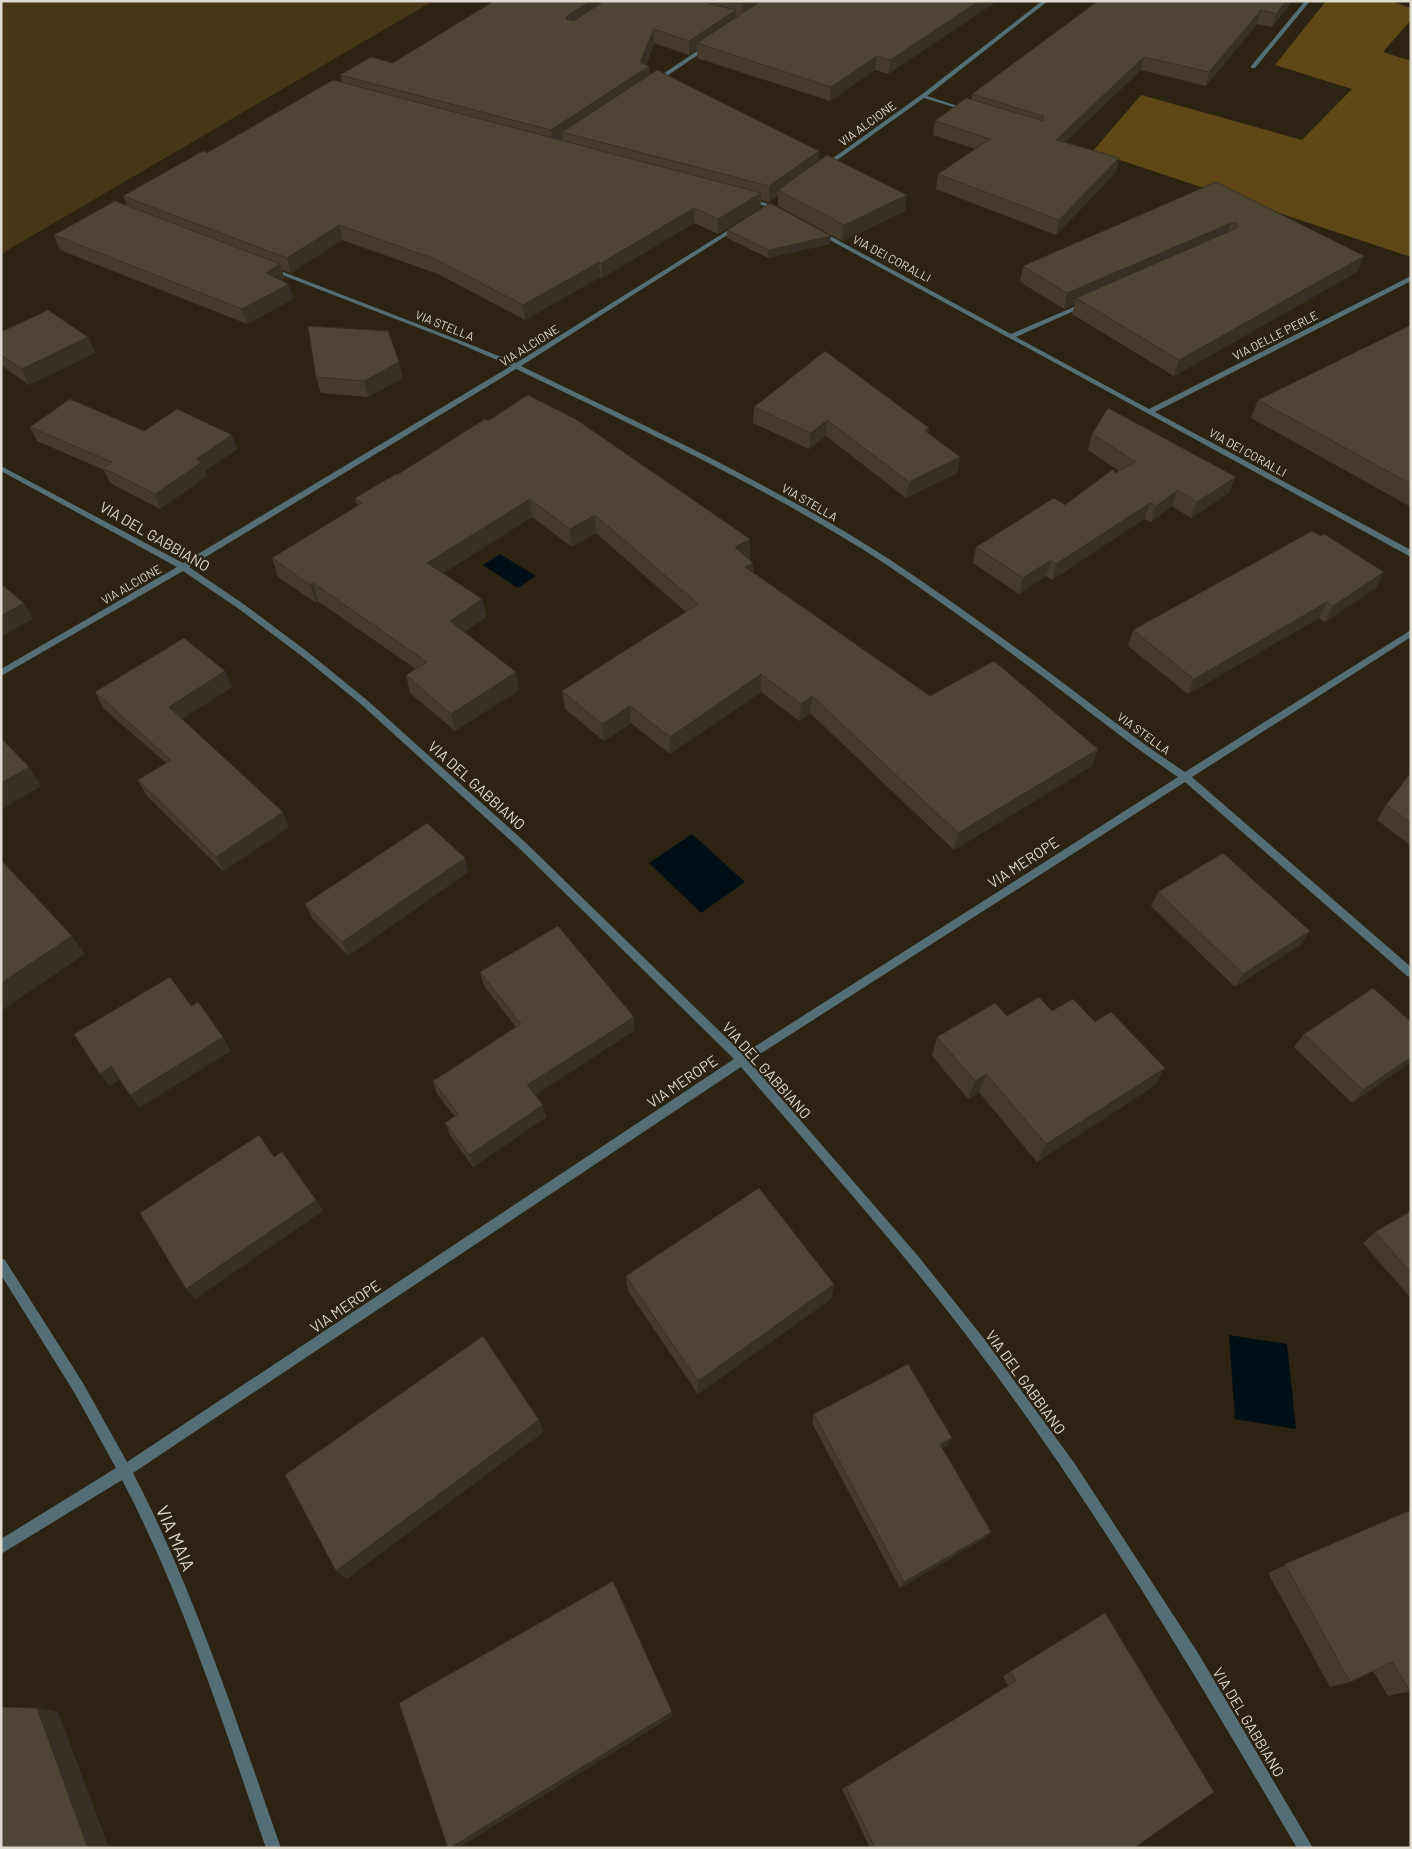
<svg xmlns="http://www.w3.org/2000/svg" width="1412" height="1849" font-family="Barlow,sans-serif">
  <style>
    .green { fill: #473716 }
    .forest { fill: #604816 }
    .water { fill: #000f15 }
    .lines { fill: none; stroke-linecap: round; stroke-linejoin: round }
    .minor { fill: #546e76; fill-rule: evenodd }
    .wall { fill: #443b2d }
    .shaded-wall { fill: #373024 }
    .building { fill: #4f4534; stroke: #373024 }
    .labels { text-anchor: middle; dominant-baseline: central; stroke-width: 4.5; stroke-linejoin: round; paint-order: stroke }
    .far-street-label { font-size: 12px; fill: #dfdacf; stroke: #2c2312 }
    .street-label { font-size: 15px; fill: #dfdacf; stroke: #2c2312 }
    .near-street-label { font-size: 18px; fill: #dfdacf; stroke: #2c2312 }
  </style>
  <rect width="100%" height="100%" fill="#2c2312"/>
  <path class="green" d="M1,1H433L1,254Z"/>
  <path class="forest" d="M1326,1H1390L1411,8V20L1383,52L1411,61V257L1093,151L1141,95L1302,140L1352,89L1275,65Z"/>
  <g class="water">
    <path d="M500,554L536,576L518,588L483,565Z"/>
    <path d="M692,834L745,882L701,913L649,863Z"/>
    <path d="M1229,1335L1287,1344L1296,1429L1235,1419Z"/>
  </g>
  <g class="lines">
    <g class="minor">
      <path d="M1042,1H1048L927,96L970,110V112L924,98L826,168H822V166L921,95Z"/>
      <path d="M1305,1H1310L1255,68H1251V66Z"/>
      <path d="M706,45L711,46L658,82H654V80Z"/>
      <path d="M749,198L772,205L783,211L778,212L768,207L747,201V199Z"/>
      <path d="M738,224L741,226L740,227L521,366C647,427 775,485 892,561C940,593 987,627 1034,661C1084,698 1133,738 1185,772L1411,630V637L1192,777L1411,967V977L1407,976L1185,782L749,1061L918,1256L985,1340L1026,1397L1075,1464L1198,1653L1313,1848H1297C1197,1678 1095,1505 976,1348C903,1251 820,1159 741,1067L133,1473C194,1590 237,1723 281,1848H266C223,1724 183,1596 122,1480L1,1554V1539L116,1468L74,1392L1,1275V1258L5,1260L83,1383L127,1462L734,1059L520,849L362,705L303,657L239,609L183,571L1,676V669L177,567L1,471V466L183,563L511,366L455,342L269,270V268H273L459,340L516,363ZM516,369C642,430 769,488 887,565C934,597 981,631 1027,665C1078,702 1126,742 1178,777L743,1054L526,843L368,701L309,653L245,605L189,567Z"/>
      <path d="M817,231H821L1011,334L1083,303H1087V305L1016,337L1149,409L1411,276V281L1155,412L1411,550V557L817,233Z"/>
    </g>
  </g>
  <g class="wall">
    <path d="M494,1H997L888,74L875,70L830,101L697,58V49L689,55L654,43L646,65L649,66V74L819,151L818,162L905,211L842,241L778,206V195L769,202L761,200L760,208L718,234L694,223L602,278L600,277L525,320L438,274L342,240L291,273L282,270L284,278L281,280L293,299L247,324L60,250L54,235L127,205L123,196L342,82L340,75L393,63Z"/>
    <path d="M1292,1L1272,27L1257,24L1206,86L1141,70L1065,142L1119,158L1116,172L1056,235L936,189L938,174L975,149L933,135L935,121L971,100L972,94Z"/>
    <path d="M1216,182L1364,256L1357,272L1174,376L1072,314L1075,304L1064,309L1020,282L1023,266Z"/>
    <path d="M727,230L830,244L768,258L727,238Z"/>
    <path d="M1411,325V507L1251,418L1258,400Z"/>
    <path d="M1,332L88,337L95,353L29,385L1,365Z"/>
    <path d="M316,377L403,378L368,397L321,393Z"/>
    <path d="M754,407L929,428L928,433L960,457L957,473L906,498L826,436L809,449L753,423Z"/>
    <path d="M485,419L750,539V557L748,558L753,563V572L930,696L1092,766L954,850L810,713L799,721L761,692L670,754L631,723L604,741L565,709L562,691L686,612L596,533L572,547L532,517L443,573L482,599L486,617L464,632L519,690L455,731L410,693L406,675L416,669L319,602L316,603L278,577L272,558L357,506L355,498L397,475Z"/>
    <path d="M30,427L232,435L237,449L205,471L207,476L160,509L110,483L104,470L37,441Z"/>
    <path d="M1092,434L1229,493L1191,518L1172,506L1151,522L1144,519L1052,580L1046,576L1019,594L973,563L976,547L1065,505L1119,471L1088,450Z"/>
    <path d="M1376,588L1325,622L1319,618L1188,694L1128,646L1133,630Z"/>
    <path d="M225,671L232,687L182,719L289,827L223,871L146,795L138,780L166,763L103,708L95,692Z"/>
    <path d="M1411,776V846L1377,820L1386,805Z"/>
    <path d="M468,872L348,956L312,918L305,904Z"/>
    <path d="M1158,892L1300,945L1235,987L1151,906Z"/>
    <path d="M480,972L635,1030L535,1095L546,1117L473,1167L450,1135L445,1123L455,1117L437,1094L433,1081L516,1027L484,986Z"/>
    <path d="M1052,1011L1154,1086L1037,1162L979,1092L968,1099L932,1056L937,1037L1007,1016Z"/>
    <path d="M1411,1022V1062L1352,1103L1294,1047L1304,1034Z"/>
    <path d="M1411,1211V1295L1409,1296L1363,1243L1375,1232Z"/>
    <path d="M626,1276L834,1284L831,1299L698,1394L628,1291Z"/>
    <path d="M814,1414L947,1446L942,1448L991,1532L985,1538L900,1588L812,1423Z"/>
    <path d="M1411,1510V1691L1388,1696L1373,1671L1350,1682L1330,1687L1268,1573Z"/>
    <path d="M1105,1613L1134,1848H870L842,1789L1008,1686L1003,1676Z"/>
  </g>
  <g class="shaded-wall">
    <path d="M591,1H613L568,30L566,19L567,16Z"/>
    <path d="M747,1H768L743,18V4Z"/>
    <path d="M979,1H997L888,74L890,60Z"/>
    <path d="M1286,1H1292L1272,27L1276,14Z"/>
    <path d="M736,10L735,24L697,43V49L689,55V41Z"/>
    <path d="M1261,10L1257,24L1206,86L1209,72Z"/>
    <path d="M654,29V43L643,70L649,66L650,81L562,132L563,138L553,145L551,130L640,62Z"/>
    <path d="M877,56L875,70L830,101L831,87Z"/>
    <path d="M1144,57L1141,70L1053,154L1056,140Z"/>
    <path d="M819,151L818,167L778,190V195L769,202V186Z"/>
    <path d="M1119,158L1116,172L1056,235L1059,220Z"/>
    <path d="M761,193L760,208L718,234V219Z"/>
    <path d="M907,195L905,211L842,241L844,225Z"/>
    <path d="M694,208V223L602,278L601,263Z"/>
    <path d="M1231,223L1226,238L1076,298L1075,304L1064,309L1067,293Z"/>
    <path d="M339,225L342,240L291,273L287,258Z"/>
    <path d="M831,236L830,244L768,258L769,250Z"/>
    <path d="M1364,256L1357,272L1174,376L1179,360Z"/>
    <path d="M599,262L600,277L525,320L523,305Z"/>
    <path d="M280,264L284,278L270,287L266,273Z"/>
    <path d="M289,284L293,299L247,324L242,309Z"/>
    <path d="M88,337L95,353L29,385L22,369Z"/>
    <path d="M399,362L403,378L368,397L364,381Z"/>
    <path d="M827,420L826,436L809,449L811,433Z"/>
    <path d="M929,428L927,444L924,430Z"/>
    <path d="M232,435L237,449L205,471L207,476L160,509L155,494L196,459Z"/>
    <path d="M960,457L957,473L906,498L909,482Z"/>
    <path d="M1236,477L1229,493L1191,518L1197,502Z"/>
    <path d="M1178,490L1172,506L1151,522L1156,506Z"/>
    <path d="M530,499L532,517L431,581L427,563Z"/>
    <path d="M1150,503L1144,519L1052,580L1056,564Z"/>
    <path d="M595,515L596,533L572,547L570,529Z"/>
    <path d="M750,539V557L734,565L735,547Z"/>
    <path d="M1051,560L1046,576L1019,594L1023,578Z"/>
    <path d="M753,563L752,581L745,567Z"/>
    <path d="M1384,572L1376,588L1325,622L1333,606Z"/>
    <path d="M313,583L319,602L316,603L310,585Z"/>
    <path d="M482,599L486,617L454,639L450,621Z"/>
    <path d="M1327,602L1319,618L1188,694L1194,679Z"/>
    <path d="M24,603L33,619L1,637V616Z"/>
    <path d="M225,671L232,687L177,722L169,707Z"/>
    <path d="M516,672L519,690L455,731L451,714Z"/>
    <path d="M761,674V692L670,754V737Z"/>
    <path d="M812,696L810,713L799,721L801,704Z"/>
    <path d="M630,706L631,723L604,741L602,724Z"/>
    <path d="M1098,749L1092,766L954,850L958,833Z"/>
    <path d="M29,767L41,786L1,810V783Z"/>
    <path d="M283,812L289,827L223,871L216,857Z"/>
    <path d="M465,858L468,872L348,956L342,942Z"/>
    <path d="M1310,931L1300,945L1235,987L1243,974Z"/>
    <path d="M72,936L85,954L1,1011V983Z"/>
    <path d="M634,1017L635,1030L530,1098L527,1085Z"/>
    <path d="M223,1037L231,1051L139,1108L130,1095Z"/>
    <path d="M1411,1057V1062L1352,1103L1363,1090Z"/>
    <path d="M111,1066L121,1079L110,1086L100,1074Z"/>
    <path d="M1165,1068L1154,1086L1037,1162L1046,1144Z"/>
    <path d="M986,1074L979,1092L968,1099L975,1081Z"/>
    <path d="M543,1105L546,1117L473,1167L469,1155Z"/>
    <path d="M316,1200L323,1211L195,1299L186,1289Z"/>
    <path d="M834,1284L831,1299L698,1394V1381Z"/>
    <path d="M539,1420L544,1432L347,1579L336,1571Z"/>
    <path d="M952,1438L947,1446L935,1452L940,1444Z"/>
    <path d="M991,1532L985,1538L900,1588L904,1582Z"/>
    <path d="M37,1708L58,1712L109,1848H88Z"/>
    <path d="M672,1712L673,1716L458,1848H450Z"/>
  </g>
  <g class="building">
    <path d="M494,1H591L567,16L566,19L574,21L604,1H699L736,10L689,41L654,29L640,62L649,66L551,130L340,75L371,57L393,63Z"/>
    <path d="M730,1H747L743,4Z"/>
    <path d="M761,1H979L890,60L877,56L831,87L697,43Z"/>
    <path d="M1098,1H1286L1276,14L1261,10L1209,72L1144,57L1056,140L1119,158L1059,220L938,174L990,139L935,121L966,98L1044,121L1043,116L972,94Z"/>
    <path d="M657,70L819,151L769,186L562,132Z"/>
    <path d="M333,80L761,193L718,219L694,208L601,263L599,262L523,305L435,259L339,225L287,258L123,196L203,151L207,153Z"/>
    <path d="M827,155L907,195L844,225L778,190Z"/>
    <path d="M1216,182L1364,256L1179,360L1076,298L1237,228V223H1231L1067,293L1023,266Z"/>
    <path d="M115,201L280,264L266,273L289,284L242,309L54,235Z"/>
    <path d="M770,203L831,236L769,250L727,230Z"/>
    <path d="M48,310L88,337L22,369L1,355V332Z"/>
    <path d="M1411,325V484L1258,400Z"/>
    <path d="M308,326L388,331L399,362L364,381L316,377Z"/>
    <path d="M825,351L929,428L924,430L960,457L909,482L827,420L811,433L754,407Z"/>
    <path d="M528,395L577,420L750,539L735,547L753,563L745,567L930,696L994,661L1098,749L958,833L812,696L801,704L761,674L670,737L630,706L602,724L562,691L698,604L595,515L570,529L530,499L427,563L482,599L450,621L516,672L451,714L406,675L427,662L313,583L310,585L272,558L362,503L355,498L396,474L397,475L485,419L488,421Z"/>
    <path d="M70,399L144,431L177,409L232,435L196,459L202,462L155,494L103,468L112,462L30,427Z"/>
    <path d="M1108,408L1236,477L1197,502L1178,490L1156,506L1150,503L1056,564L1051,560L1023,578L976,547L1054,498L1065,505L1113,469L1115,473L1136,462L1092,434Z"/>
    <path d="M1312,531L1320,536L1324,534L1384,572L1333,606L1327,602L1194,679L1133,630Z"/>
    <path d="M1,584L24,603L1,616Z"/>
    <path d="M184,638L225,671L169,707L283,812L216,857L138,780L171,760L95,692Z"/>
    <path d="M1,738L29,767L1,783Z"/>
    <path d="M1409,775L1411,776V823L1386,805Z"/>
    <path d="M427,823L465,858L342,942L305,904Z"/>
    <path d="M1223,853L1310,931L1243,974L1158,892Z"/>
    <path d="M1,860L72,936L1,983Z"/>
    <path d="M558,926L634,1017L527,1085L543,1105L469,1155L445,1123L458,1114L433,1081L521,1024L480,972Z"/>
    <path d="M170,977L191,1006L198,1002L223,1037L130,1095L111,1066L100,1074L74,1034Z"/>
    <path d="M1373,988L1411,1022V1057L1363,1090L1304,1034Z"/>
    <path d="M1039,997L1052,1011L1073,999L1095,1022L1111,1012L1165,1068L1046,1144L986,1074L975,1081L937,1037L995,1003L1007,1016Z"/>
    <path d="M259,1135L274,1157L282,1152L316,1200L186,1289L140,1213Z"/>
    <path d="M759,1188L834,1284L698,1381L626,1276Z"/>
    <path d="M1411,1211V1273L1375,1232Z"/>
    <path d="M483,1336L539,1420L336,1571L285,1475Z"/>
    <path d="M908,1364L952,1438L940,1444L991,1532L904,1582L814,1414Z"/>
    <path d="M1411,1510V1691H1410L1392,1662L1350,1682L1285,1564Z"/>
    <path d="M613,1581L672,1712L450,1848H448L399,1703Z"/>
    <path d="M1105,1613L1214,1792L1134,1848H875L846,1787L1016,1681L1011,1671Z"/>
    <path d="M1,1707L37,1708L88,1848H1Z"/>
  </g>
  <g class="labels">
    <g class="far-street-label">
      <text transform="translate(867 123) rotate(-36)">VIA ALCIONE</text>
      <text transform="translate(892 258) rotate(28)">VIA DEI CORALLI</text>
      <text transform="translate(445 325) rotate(22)">VIA STELLA</text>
      <text transform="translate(1275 335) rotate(-27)">VIA DELLE PERLE</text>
      <text transform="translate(529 345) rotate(-32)">VIA ALCIONE</text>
      <text transform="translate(1248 452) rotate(29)">VIA DEI CORALLI</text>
      <text transform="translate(810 502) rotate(30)">VIA STELLA</text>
      <text transform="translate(131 584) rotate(-30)">VIA ALCIONE</text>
      <text transform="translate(1144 733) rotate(36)">VIA STELLA</text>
    </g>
    <g class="street-label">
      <text transform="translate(155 536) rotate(30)">VIA DEL GABBIANO</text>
      <text transform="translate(477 785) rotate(42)">VIA DEL GABBIANO</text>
      <text transform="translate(1023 862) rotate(-33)">VIA MEROPE</text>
      <text transform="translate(767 1070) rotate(48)">VIA DEL GABBIANO</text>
      <text transform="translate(682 1081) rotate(-34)">VIA MEROPE</text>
      <text transform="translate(345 1306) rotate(-34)">VIA MEROPE</text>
      <text transform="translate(1026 1382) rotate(54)">VIA DEL GABBIANO</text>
      <text transform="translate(1249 1722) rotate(59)">VIA DEL GABBIANO</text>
    </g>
    <g class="near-street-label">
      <text transform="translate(176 1538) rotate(66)">VIA MAIA</text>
    </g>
  </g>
  <rect width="1412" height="1849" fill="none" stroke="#dfdacf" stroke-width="5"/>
</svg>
